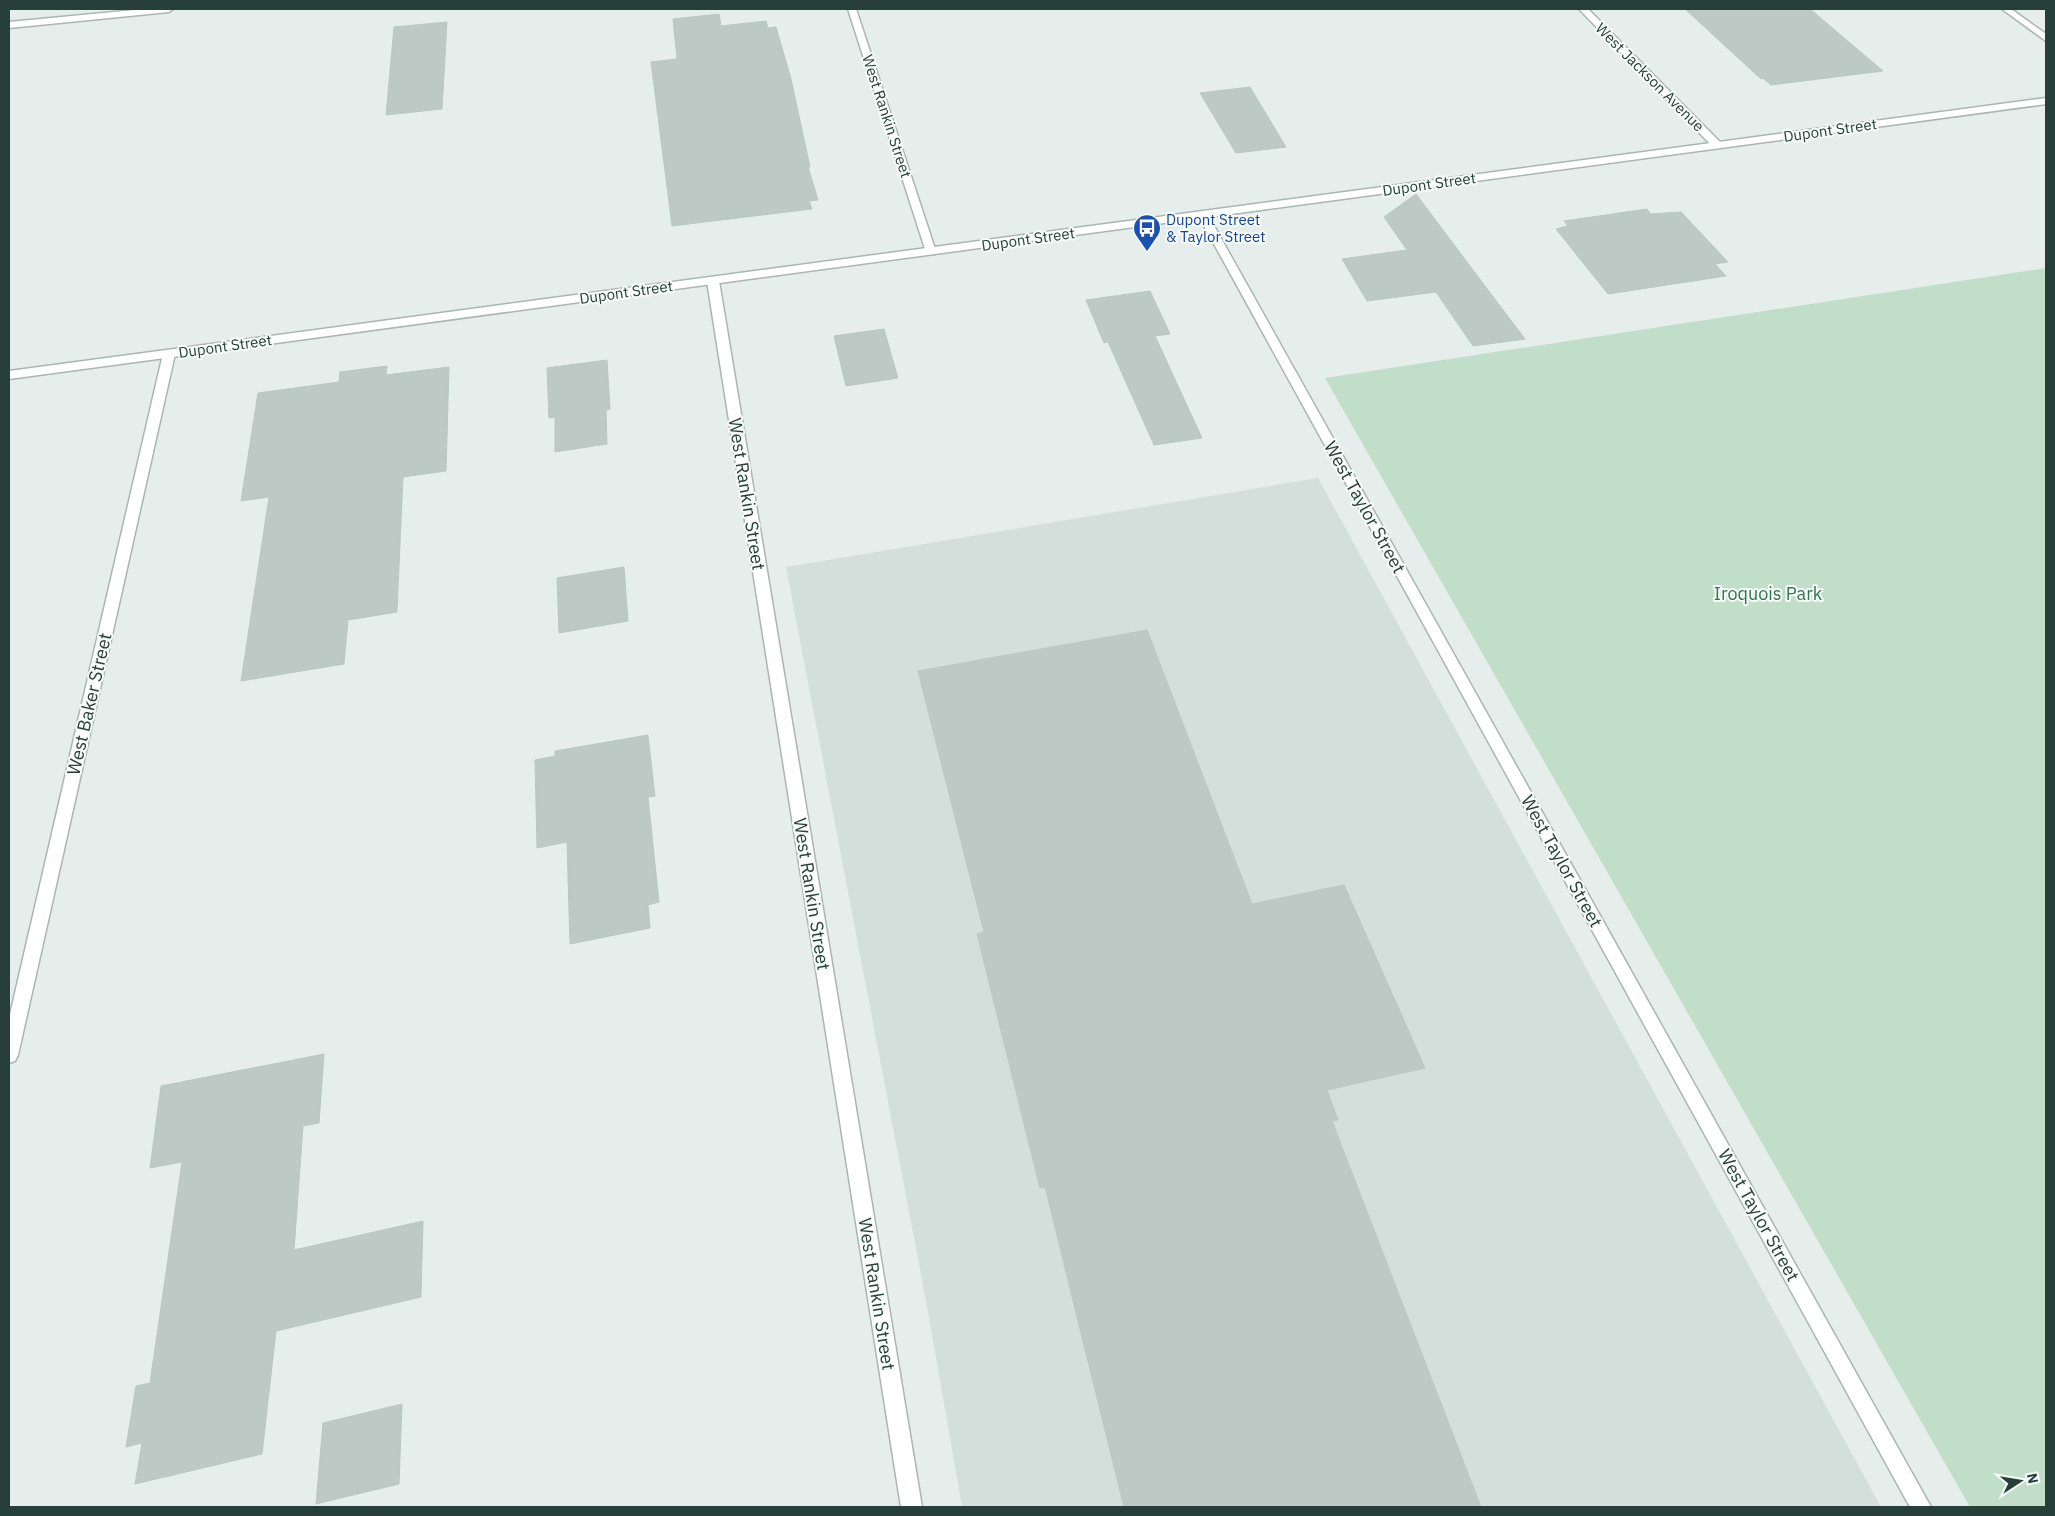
<svg xmlns="http://www.w3.org/2000/svg" width="2055" height="1516" font-family="'IBM Plex Sans',sans-serif">
  <style>
    .built { fill: #d4deda }
    .green { fill: #c1dec9 }
    .building { fill: #bcc9c4; stroke: #b9c8c2 }
    .lines { fill: none; stroke-linecap: round; stroke-linejoin: round }
    .minor-casing { stroke: #a9b6b2; stroke-width: 3 }
    .tertiary-casing { stroke: #a9b6b2; stroke-width: 3 }
    .minor { fill: #fff; fill-rule: evenodd }
    .tertiary { fill: #fff; fill-rule: evenodd }
    .labels { text-anchor: middle; dominant-baseline: central; stroke-width: 4; stroke-linejoin: round; paint-order: stroke }
    .far-street-label { font-size: 15px; fill: #264039; stroke: #f7fbf9 }
    .far-transit-label { font-size: 15px; fill: #164399; stroke: #f7fbf9; text-anchor: start }
    .street-label { font-size: 18px; fill: #264039; stroke: #f7fbf9 }
    .park-label { font-size: 18px; fill: #31754d; stroke: #f7fbf9 }
  </style>
  <rect width="100%" height="100%" fill="#e6eeeb"/>
  <path class="built" d="M1318,478L1881,1507H962L927,1306L786,567Z"/>
  <path class="green" d="M2046,268V1507H1970L1325,378Z"/>
  <g class="building">
    <path d="M1685,9H1810L1883,71L1771,85L1763,78L1761,79Z"/>
    <path d="M719,14L721,26L766,21L768,28L776,27L791,79L810,167H808L818,200L809,201L812,209L672,226L651,62L677,59L673,19Z"/>
    <path d="M447,22L442,109L386,115L394,27Z"/>
    <path d="M1250,87L1286,147L1236,153L1200,93Z"/>
    <path d="M1416,194L1485,286L1525,339L1473,346L1436,292L1367,301L1342,259L1407,250L1384,217Z"/>
    <path d="M1647,209L1651,214L1681,212L1728,262L1715,264L1726,276L1608,294L1556,229L1568,226L1564,221Z"/>
    <path d="M1150,291L1170,334L1155,336L1202,438L1154,445L1108,342L1104,343L1086,300Z"/>
    <path d="M884,329L898,378L846,386L834,336Z"/>
    <path d="M607,360L610,409L606,410L607,444L555,452V417L549,418L547,368Z"/>
    <path d="M387,366L386,375L449,367L446,471L403,477L397,612L348,620L344,664L241,681L269,497L241,501L258,393L339,382L340,372Z"/>
    <path d="M624,567L628,621L559,633L557,578Z"/>
    <path d="M1147,630L1252,904L1344,885L1425,1068L1327,1090L1338,1120L1332,1121L1481,1507H1124L1045,1187L1040,1188L977,934L984,932L918,671Z"/>
    <path d="M648,735L655,796L648,797L659,902L648,905L650,928L570,944L567,842L537,848L535,760L555,756V751Z"/>
    <path d="M324,1054L319,1123L303,1126L294,1250L423,1221L421,1297L276,1331L262,1454L135,1484L142,1443L126,1447L136,1386L150,1383L182,1162L150,1168L161,1086Z"/>
    <path d="M402,1404L399,1484L316,1504L323,1423Z"/>
  </g>
  <g class="lines">
    <g class="minor-casing">
      <g id="minor">
        <path d="M145,9H173L169,12L9,28V22Z"/>
        <path d="M848,9H856L936,252L935,254H927L926,252Z"/>
        <path d="M1579,9H1588L1721,143V147H1713Z"/>
        <path d="M2002,9H2011L2046,34V41Z"/>
        <path d="M1203,212L1208,215L1931,1507H1910L1198,215Z"/>
        <path d="M713,278L719,281L922,1507H901L707,281Z"/>
        <path d="M169,350L175,354L18,1055L15,1061L9,1063V1019L163,354Z"/>
      </g>
    </g>
    <g class="tertiary-casing">
      <path id="tertiary" d="M2046,98V104L9,379V371Z"/>
    </g>
    <use href="#minor" class="minor"/>
    <use href="#tertiary" class="tertiary"/>
  </g>
  <defs>
    <g id="bus-pin" transform="scale(1.4375)"><path d="M0 17L-7.5 6A9.5 9.5 0 1 1 7.5 6Z" fill="#1a4fb4" stroke="#f7fbf9"/><path d="M-5-6H5V4H4V6H2V4H-2V6H-4V4H-5ZM-3.5-4V0h7V-4ZM-3.5 1.2v1.5H-2V1.2ZM2 1.2v1.5H3.5V1.2Z" fill="#fff"/></g>
  </defs>
  <g fill-rule="evenodd">
    <use href="#bus-pin" x="1147" y="228"/>
  </g>
  <g class="labels">
    <g class="far-street-label">
      <text transform="translate(1650 77) rotate(45)">West Jackson Avenue</text>
      <text transform="translate(887 116) rotate(72)">West Rankin Street</text>
      <text transform="translate(1830 130) rotate(-8)">Dupont Street</text>
      <text transform="translate(1429 184) rotate(-8)">Dupont Street</text>
      <text transform="translate(1028 239) rotate(-8)">Dupont Street</text>
      <text transform="translate(626 292) rotate(-8)">Dupont Street</text>
      <text transform="translate(225 346) rotate(-8)">Dupont Street</text>
    </g>
    <g class="far-transit-label">
      <text x="1166" y="219">Dupont Street<tspan x="1166" dy="17">&amp; Taylor Street</tspan></text>
    </g>
    <g class="street-label">
      <text transform="translate(747 494) rotate(81)">West Rankin Street</text>
      <text transform="translate(1365 507) rotate(61)">West Taylor Street</text>
      <text transform="translate(89 704) rotate(-77)">West Baker Street</text>
      <text transform="translate(1562 861) rotate(61)">West Taylor Street</text>
      <text transform="translate(812 894) rotate(81)">West Rankin Street</text>
      <text transform="translate(1759 1215) rotate(61)">West Taylor Street</text>
      <text transform="translate(877 1294) rotate(81)">West Rankin Street</text>
    </g>
    <g class="park-label">
      <text x="1768" y="593">Iroquois Park</text>
    </g>
  </g>
  <rect width="2055" height="1516" fill="none" stroke="#264039" stroke-width="20"/>
  <g transform="translate(2020 1481) rotate(78)" stroke="#f7fbf9" stroke-width="4" paint-order="stroke">
  <path d="M0-4L9 19L0 12L-9 19Z" fill="#264039"/>
  <text y="-8" font-size="14" font-weight="bold" text-anchor="middle" fill="#264039">N</text>
  </g>
</svg>
